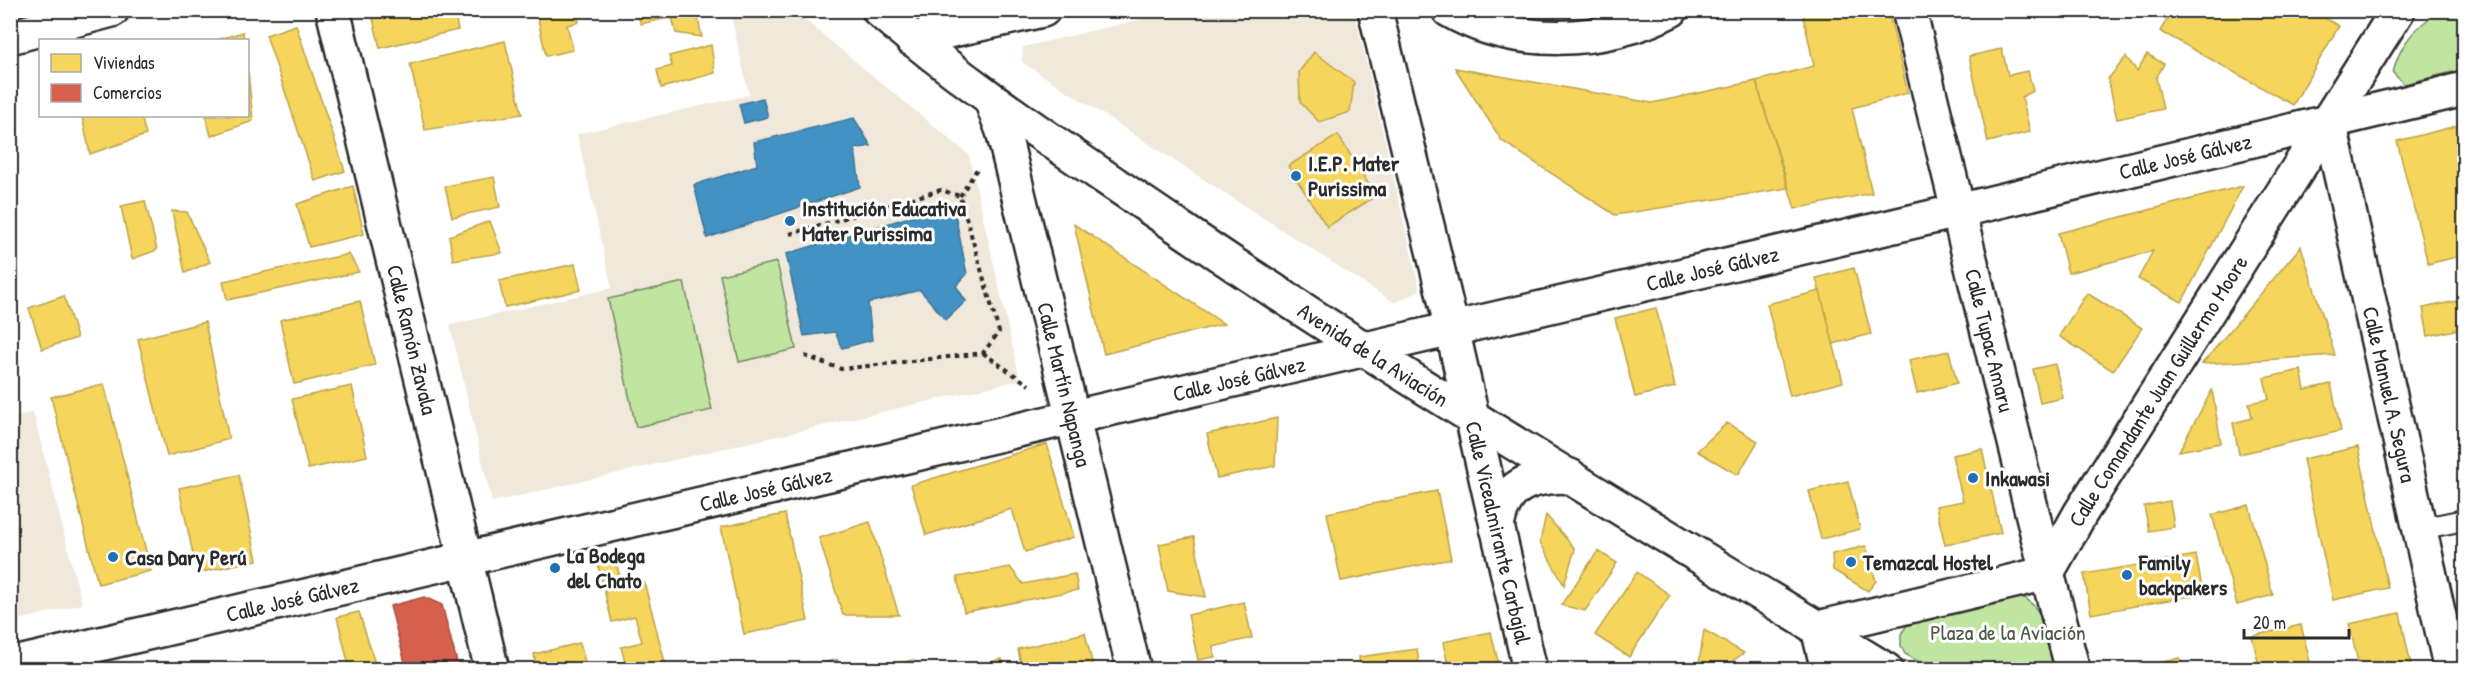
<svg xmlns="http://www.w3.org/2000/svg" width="2475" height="680" font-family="'Patrick Hand',sans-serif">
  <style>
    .built { fill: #f0e8da }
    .green { fill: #bfe5a0; stroke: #758866; stroke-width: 1.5 }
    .homes { fill: #f6d55c; stroke: #b9a24d; stroke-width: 1.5 }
    .shops { fill: #d6604d; stroke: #a35043; stroke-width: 1.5 }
    .schools { fill: #4393c3; stroke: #3c7495; stroke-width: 1.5 }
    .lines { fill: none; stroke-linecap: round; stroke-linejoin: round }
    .lane-casing { stroke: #2b2b2b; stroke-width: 24 }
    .street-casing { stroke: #2b2b2b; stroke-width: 38 }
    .secondary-casing { stroke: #2b2b2b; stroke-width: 38 }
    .path { stroke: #2b2b2b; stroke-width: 4; stroke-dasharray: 4.5 4.5; stroke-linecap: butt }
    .lane { stroke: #fff; stroke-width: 20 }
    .street { stroke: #fff; stroke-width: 33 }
    .secondary { stroke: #fff; stroke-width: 33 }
    .poi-dot { fill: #1f6fb2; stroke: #fff; stroke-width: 2 }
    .labels { text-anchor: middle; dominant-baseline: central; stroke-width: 6; stroke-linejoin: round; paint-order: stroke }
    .street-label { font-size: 22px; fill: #2b2b2b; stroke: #fff }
    .poi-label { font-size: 22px; font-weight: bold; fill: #2b2b2b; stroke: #fff; text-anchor: start }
    .park-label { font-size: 22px; fill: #505a48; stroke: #fff }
  </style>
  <rect width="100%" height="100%" fill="#fff"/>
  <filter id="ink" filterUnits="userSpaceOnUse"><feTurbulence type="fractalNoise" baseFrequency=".0167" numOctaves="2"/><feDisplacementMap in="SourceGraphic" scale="12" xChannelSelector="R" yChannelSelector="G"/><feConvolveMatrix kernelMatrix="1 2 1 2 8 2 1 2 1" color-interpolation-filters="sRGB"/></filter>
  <g filter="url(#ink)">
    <g class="built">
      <path d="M730,11H794L969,155L1020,380L492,502L450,325L612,288L577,134L749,95Z"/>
      <path d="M1176,11H1354L1420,290L1395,303L1022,62L1023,47Z"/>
      <path d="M33,412L82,604L11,622V418Z"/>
    </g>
    <g class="green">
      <path d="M2439,11H2464V69L2404,84L2393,73C2399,44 2416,27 2439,11Z"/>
      <path d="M777,262L796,349L739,362L720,275Z"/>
      <path d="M684,282L712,410L636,427L608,299Z"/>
      <path d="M2022,596C2048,612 2050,642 2057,669H1931L1905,654L1901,646V634L1907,625L1920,618Z"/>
      <path d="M837,660L839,669H793Z"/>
    </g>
    <g class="homes">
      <path d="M371,10H454L458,30L380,48Z"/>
      <path d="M536,10H576L579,22L567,25L573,50L546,56Z"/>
      <path d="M635,10H696L702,37L676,33L672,17L641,24Z"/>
      <path d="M1802,10H1888L1908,93L1852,108L1872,193L1795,209L1756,81L1814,66Z"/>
      <path d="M2173,10H2311L2339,26L2293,105L2160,31Z"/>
      <path d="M296,25L345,171L315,181L266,35Z"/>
      <path d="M243,32L244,40H216Z"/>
      <path d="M505,41L522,114L425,130L410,64Z"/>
      <path d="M711,45L715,73L661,88L657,70L672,66L669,56Z"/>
      <path d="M2002,49L2008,75L2028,71L2033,91L2022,97L2030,132L1988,142L1969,56Z"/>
      <path d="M1314,52L1354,82L1350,112L1319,122L1300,102L1299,72Z"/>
      <path d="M2147,54L2164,64L2156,78L2163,109L2117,119L2108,79L2126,57L2137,71Z"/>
      <path d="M1455,68L1652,103L1756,81L1788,188L1615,215L1502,141Z"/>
      <path d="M248,71L253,121L211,136L206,116H248Z"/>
      <path d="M82,116H141L146,135L90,154Z"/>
      <path d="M2464,124V255L2428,264L2397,141Z"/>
      <path d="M10,132L18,170L10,171Z"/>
      <path d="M1338,135L1376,196L1327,227L1288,166Z"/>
      <path d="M494,177L500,207L452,217L445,186Z"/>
      <path d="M353,186L364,234L309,247L297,204Z"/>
      <path d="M2243,186L2182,302L2138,279L2153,251L2068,273L2058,233Z"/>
      <path d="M145,201L157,250L132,259L121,206Z"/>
      <path d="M172,211L187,212L210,262L185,273Z"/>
      <path d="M490,221L502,253L453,260L449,236Z"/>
      <path d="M1074,224L1224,324L1104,354Z"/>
      <path d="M2301,246L2335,355L2202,364Z"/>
      <path d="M349,254L359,272L227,300L223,281Z"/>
      <path d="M575,264L581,290L505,307L499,281Z"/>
      <path d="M1854,268L1871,334L1833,344L1816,278Z"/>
      <path d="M10,272L15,288L10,289Z"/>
      <path d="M1820,291L1843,382L1790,396L1767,304Z"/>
      <path d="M2087,293L2142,328L2113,371L2059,336Z"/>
      <path d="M64,296L77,338L42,349L29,308Z"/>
      <path d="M2461,300L2464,328L2428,336L2423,308Z"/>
      <path d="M360,301L375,365L294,384L280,320Z"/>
      <path d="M1656,308L1675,387L1635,397L1615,318Z"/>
      <path d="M205,322L229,439L167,456L138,339Z"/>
      <path d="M1949,351L1957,383L1917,393L1909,360Z"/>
      <path d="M2055,364L2063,398L2040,403L2033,369Z"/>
      <path d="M2301,370L2305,390L2331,384L2341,431L2239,454L2233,423L2252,418L2249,403L2269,399L2264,378Z"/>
      <path d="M104,384L151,571L98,584L51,397Z"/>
      <path d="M352,386L367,456L308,469L292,399Z"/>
      <path d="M2212,390L2221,443L2179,451Z"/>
      <path d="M1277,418L1275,466L1217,478L1207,434Z"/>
      <path d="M1727,423L1758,441L1738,475L1697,451Z"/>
      <path d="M1047,444L1074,537L1025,552L1012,509L926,535L911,485Z"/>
      <path d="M2358,447L2388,588L2333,600L2303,459Z"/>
      <path d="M1982,449L2001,533L1945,545L1936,506L1963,501L1952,455Z"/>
      <path d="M239,475L257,560L197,573L179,488Z"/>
      <path d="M1848,481L1860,529L1821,539L1809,491Z"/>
      <path d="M1437,491L1451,559L1341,581L1327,513Z"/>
      <path d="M2170,501L2174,527L2149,531L2144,506Z"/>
      <path d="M2249,505L2273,595L2237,605L2212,515Z"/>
      <path d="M785,514L808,621L744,634L721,527Z"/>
      <path d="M1546,515L1575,549L1564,585L1540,542Z"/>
      <path d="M870,522L899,615H843L819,538Z"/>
      <path d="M1194,537L1206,597L1168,591L1159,544Z"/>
      <path d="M1866,546L1876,581L1868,591L1833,570L1832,554Z"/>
      <path d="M1598,551L1617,563L1585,611L1561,605Z"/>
      <path d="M2196,555L2203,594L2091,614L2084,574Z"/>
      <path d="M614,556L623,587L644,582L666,666L651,670H627L621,647L642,642L635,616L612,622L597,561Z"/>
      <path d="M1010,567L1023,584L1075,574L1078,590L964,612L957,577Z"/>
      <path d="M1637,572L1670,595L1629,657L1595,635Z"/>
      <path d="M1244,602L1252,638L1213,647L1215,657L1198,660L1188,615Z"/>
      <path d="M359,612L377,670H350L337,617Z"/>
      <path d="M2400,613L2412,670H2360L2349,624Z"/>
      <path d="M2301,625L2312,670H2260L2252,636Z"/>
      <path d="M1704,630L1744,653L1719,670H1698Z"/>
      <path d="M1491,632L1500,670H1449L1443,642Z"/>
      <path d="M1085,633L1094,670H1022L1018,649Z"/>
      <path d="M580,643L587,670H537L534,654Z"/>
      <path d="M1417,649L1420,670H1360L1359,657Z"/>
      <path d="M2180,658L2183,670H2134V669Z"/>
      <path d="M1002,659L1007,670H972V667Z"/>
      <path d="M913,660L915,670H879L878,668Z"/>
      <path d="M234,662L235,670H212V667Z"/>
    </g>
    <path class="shops" d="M424,597L442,605L459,670H407L390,606Z"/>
    <g class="schools">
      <path d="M763,98L768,117L744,123L739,104Z"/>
      <path d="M854,118L871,146L855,149L860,187L707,238L694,185L757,165L754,142Z"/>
      <path d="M953,204L967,274L956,286L966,301L946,320L920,290L868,303L872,340L842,348L835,332L804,336L786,254Z"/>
    </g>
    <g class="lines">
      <g class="lane-casing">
        <path id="lane" d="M2420,529L2464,520"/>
      </g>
      <g class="street-casing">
        <g id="street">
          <path id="s1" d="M333,10L492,670"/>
          <path id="s2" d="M1375,10L1452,329L1530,670"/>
          <path id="s3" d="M1909,10L2047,573L2073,670"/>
          <path d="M10,37L112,10"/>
          <path d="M912,39L1043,10"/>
          <path id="s4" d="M991,100L1003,131L1134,670"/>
          <path id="s5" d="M2329,121L2451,670"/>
          <path id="s6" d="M10,665L1958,211L2464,89"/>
          <path id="s7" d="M1828,670L1818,628L2047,573L2080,514L2398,10"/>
        </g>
      </g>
      <g class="secondary-casing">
        <g id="secondary">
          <path id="s8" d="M879,10C969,89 1070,153 1168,220C1401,379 1645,522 1886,670"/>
          <path d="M1449,10C1514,48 1604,45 1671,10"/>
          <path d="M1497,528C1503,483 1531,476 1570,476"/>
        </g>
      </g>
      <g class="path">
        <path d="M960,196L977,169"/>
        <path d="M790,234L941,190L960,196L999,332L983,353L841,369L805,356"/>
        <path d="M983,353L1029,385"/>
      </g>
      <use href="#lane" class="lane"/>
      <use href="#street" class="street"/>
      <use href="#secondary" class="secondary"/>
    </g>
  </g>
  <g class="poi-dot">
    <circle cx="1296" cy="176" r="6"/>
    <circle cx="790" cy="221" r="6"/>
    <circle cx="1973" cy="478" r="6"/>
    <circle cx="113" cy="557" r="6"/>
    <circle cx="1851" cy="562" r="6"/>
    <circle cx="555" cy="568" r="6"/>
    <circle cx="2127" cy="575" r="6"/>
  </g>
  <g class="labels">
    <g class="street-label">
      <text stroke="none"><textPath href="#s6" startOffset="2234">Calle José Gálvez</textPath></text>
      <text stroke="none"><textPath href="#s6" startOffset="1748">Calle José Gálvez</textPath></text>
      <text stroke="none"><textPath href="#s1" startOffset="339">Calle Ramón Zavala</textPath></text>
      <text stroke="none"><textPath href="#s3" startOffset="340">Calle Tupac Amaru</textPath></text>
      <text stroke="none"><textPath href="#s8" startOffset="603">Avenida de la Aviación</textPath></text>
      <text stroke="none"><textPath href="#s6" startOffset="1262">Calle José Gálvez</textPath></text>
      <text stroke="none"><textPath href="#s4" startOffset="294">Calle Martín Napanga</textPath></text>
      <text stroke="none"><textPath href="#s7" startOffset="492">Calle Comandante Juan Guillermo Moore</textPath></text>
      <text stroke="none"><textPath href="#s5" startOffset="280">Calle Manuel A. Segura</textPath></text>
      <text stroke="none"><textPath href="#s6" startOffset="776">Calle José Gálvez</textPath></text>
      <text stroke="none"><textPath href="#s2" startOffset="537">Calle Vicealmirante Carbajal</textPath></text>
      <text stroke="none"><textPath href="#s6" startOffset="290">Calle José Gálvez</textPath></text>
    </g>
    <g class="poi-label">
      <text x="1308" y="163">I.E.P. Mater<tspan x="1308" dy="25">Purissima</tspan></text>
      <text x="802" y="208">Institución Educativa<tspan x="802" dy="25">Mater Purissima</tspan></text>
      <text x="1985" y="478">Inkawasi</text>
      <text x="567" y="555">La Bodega<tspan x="567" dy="25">del Chato</tspan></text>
      <text x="125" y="557">Casa Dary Perú</text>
      <text x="1863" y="562">Temazcal Hostel</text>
      <text x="2139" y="562">Family<tspan x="2139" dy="25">backpakers</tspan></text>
    </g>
    <g class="park-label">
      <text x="2008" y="632">Plaza de la Aviación</text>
    </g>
  </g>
  <rect width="2475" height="680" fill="none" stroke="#fff" stroke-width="36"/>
  <rect x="18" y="18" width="2439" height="644" fill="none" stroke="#2b2b2b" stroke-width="2" filter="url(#ink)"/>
  <rect x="39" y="39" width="210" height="78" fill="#ffffff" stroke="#aaaaaa" stroke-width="1.5"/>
  <rect x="51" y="54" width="30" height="18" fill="#f6d55c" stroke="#aaaaaa" stroke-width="1.5"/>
  <text x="93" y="69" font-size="18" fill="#2b2b2b">Viviendas</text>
  <rect x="51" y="84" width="30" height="18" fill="#d6604d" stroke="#aaaaaa" stroke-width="1.5"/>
  <text x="93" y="99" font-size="18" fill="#2b2b2b">Comercios</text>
  <path d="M2244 629v9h105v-9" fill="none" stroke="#2b2b2b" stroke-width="3"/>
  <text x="2253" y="629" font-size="18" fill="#2b2b2b" stroke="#ffffff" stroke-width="4.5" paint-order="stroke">20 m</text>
</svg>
